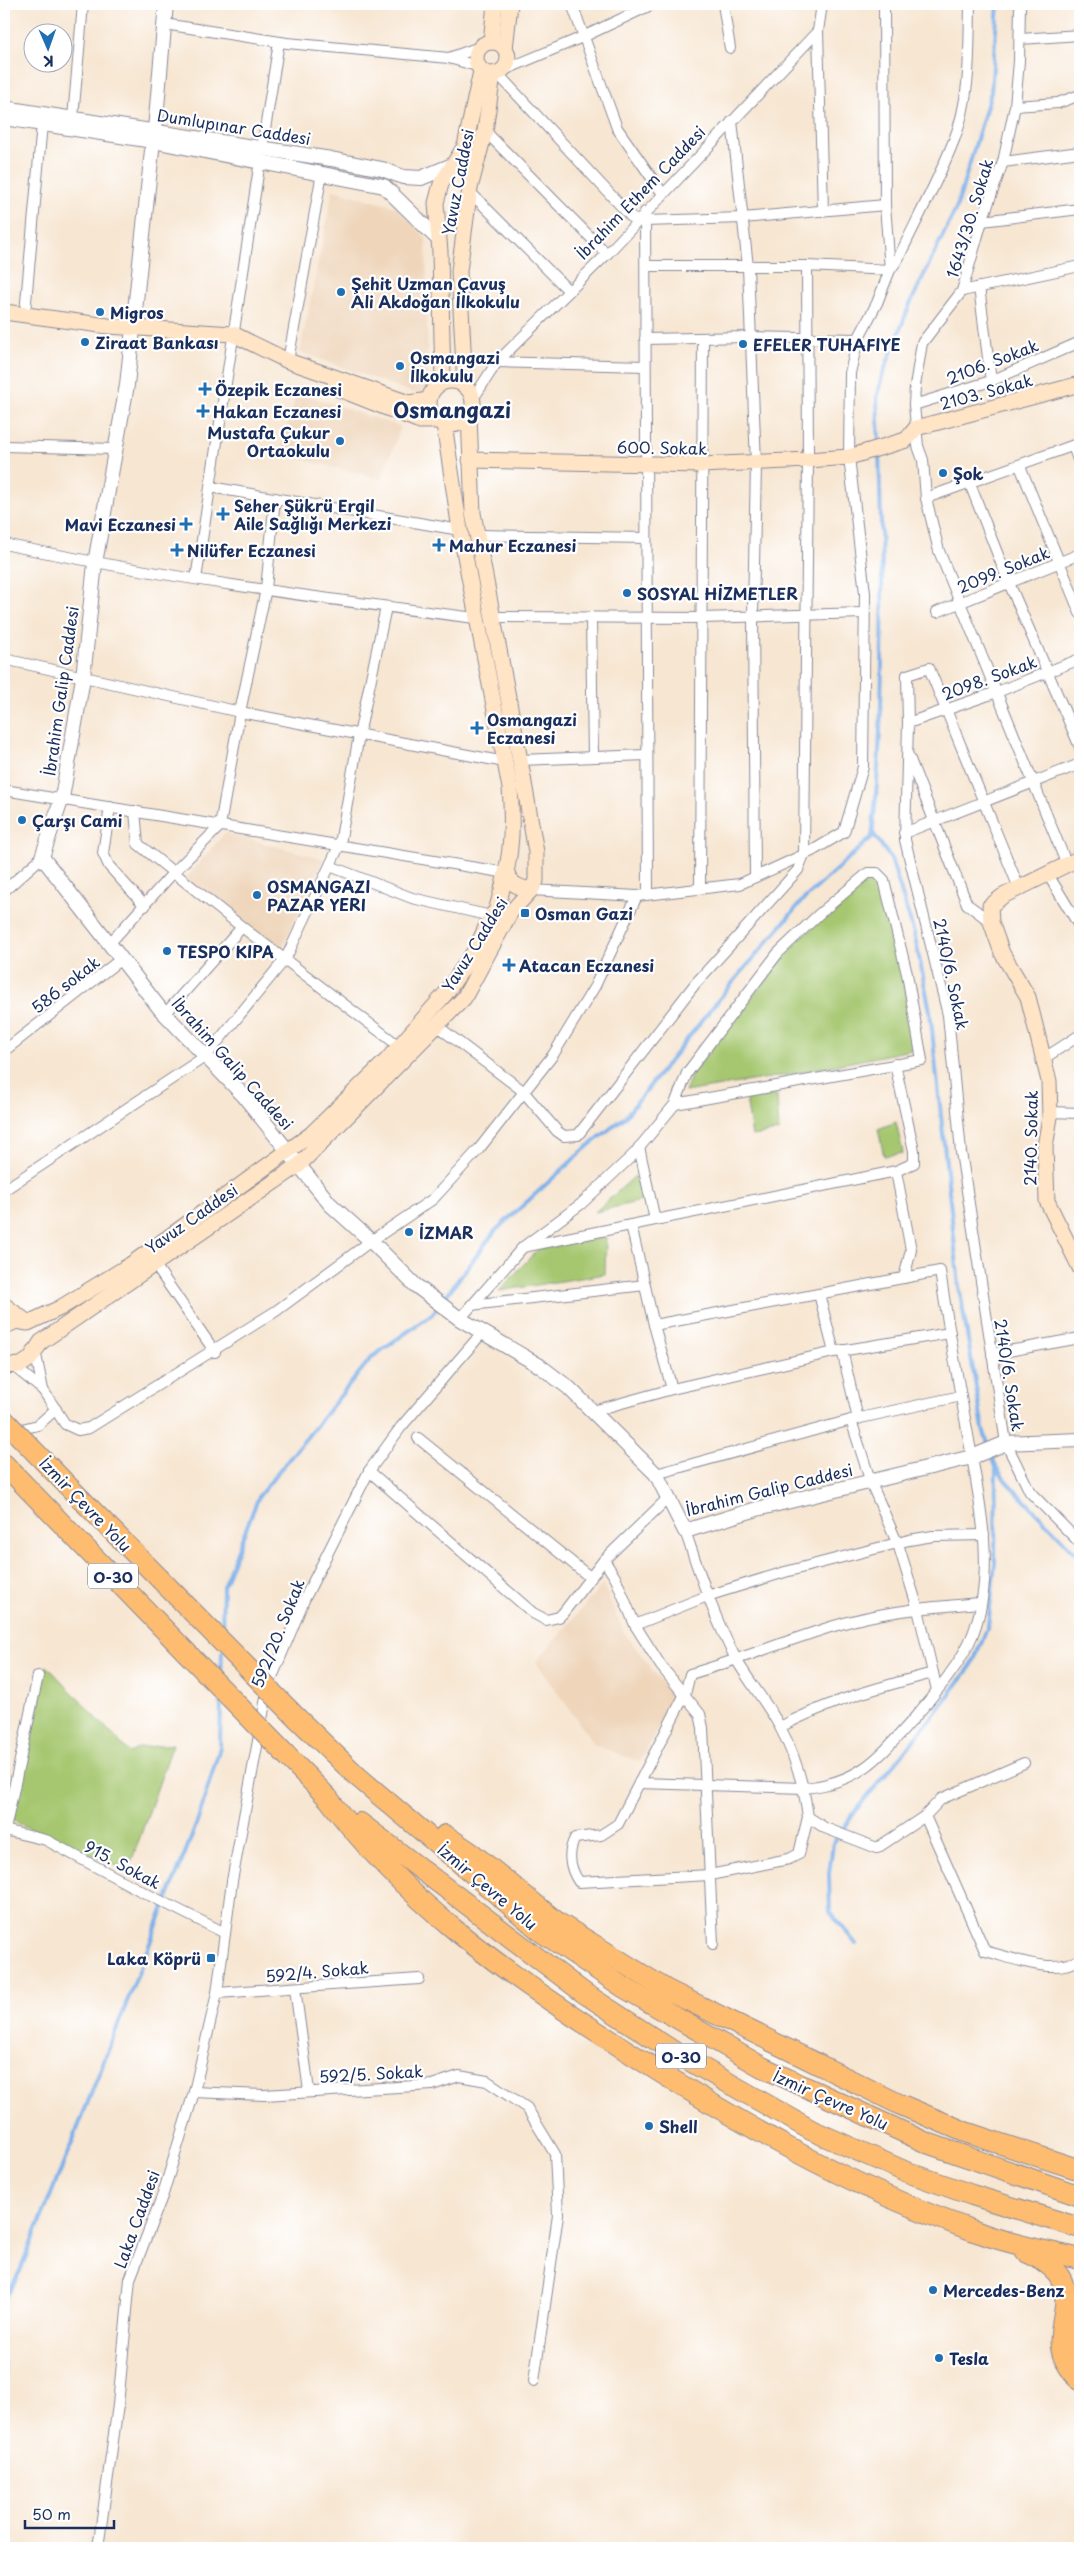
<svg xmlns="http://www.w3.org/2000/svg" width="1084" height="2552" font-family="'Playpen Sans',sans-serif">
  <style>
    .built { fill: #efd6bb }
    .green { fill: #a6c770; stroke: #607b67 }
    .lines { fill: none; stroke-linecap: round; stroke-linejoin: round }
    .stream { stroke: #7db1ea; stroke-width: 4 }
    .minor-casing { stroke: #898a98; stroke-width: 12 }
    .tertiary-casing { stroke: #898a98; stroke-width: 16 }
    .secondary-casing { stroke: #898a98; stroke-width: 17 }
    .motorway-casing { stroke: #898a98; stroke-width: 22 }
    .minor { stroke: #fff; stroke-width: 10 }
    .tertiary { stroke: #fff; stroke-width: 14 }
    .secondary { stroke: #ffe4c6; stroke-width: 15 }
    .motorway { stroke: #febc70; stroke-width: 20 }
    .motorway-bridge-casing { stroke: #898a98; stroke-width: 22; stroke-linecap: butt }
    .motorway-bridge { stroke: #febc70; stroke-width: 20 }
    .poi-dot { fill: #1f6fb2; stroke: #fff; stroke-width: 2 }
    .labels { text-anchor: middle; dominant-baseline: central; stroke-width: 4.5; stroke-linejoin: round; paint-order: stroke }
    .shield { fill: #fff; stroke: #5f6d8e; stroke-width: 1 }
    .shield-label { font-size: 15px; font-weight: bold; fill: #1b2f5e }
    .street-label { font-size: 16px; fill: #1b2f5e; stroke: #fff }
    .poi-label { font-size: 16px; font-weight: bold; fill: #1b2f5e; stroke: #fff; text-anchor: start }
    .district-label { font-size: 21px; font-weight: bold; fill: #1b2f5e; stroke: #fff }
  </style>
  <rect width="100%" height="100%" fill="#fff"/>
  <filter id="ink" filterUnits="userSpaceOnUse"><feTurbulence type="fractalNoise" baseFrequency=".02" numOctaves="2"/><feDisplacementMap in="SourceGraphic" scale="10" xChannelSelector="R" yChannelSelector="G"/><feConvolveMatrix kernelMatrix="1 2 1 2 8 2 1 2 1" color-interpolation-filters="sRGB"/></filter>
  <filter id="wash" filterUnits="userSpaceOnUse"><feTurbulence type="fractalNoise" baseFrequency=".0096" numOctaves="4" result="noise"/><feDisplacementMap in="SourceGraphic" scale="20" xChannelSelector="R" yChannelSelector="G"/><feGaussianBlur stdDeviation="1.12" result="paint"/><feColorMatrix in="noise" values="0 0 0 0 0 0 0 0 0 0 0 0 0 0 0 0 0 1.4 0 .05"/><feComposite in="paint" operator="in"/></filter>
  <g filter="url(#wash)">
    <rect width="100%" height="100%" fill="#f7e6d2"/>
    <g class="built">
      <path d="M333,190L396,207L426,238L428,398L300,352Z"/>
      <path d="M297,392L401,427L381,479L280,454Z"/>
      <path d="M225,833L324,859L281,950L185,879Z"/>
      <path d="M603,1584L623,1631L674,1699L640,1762L595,1745L536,1662Z"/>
    </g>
    <g class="green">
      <path d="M871,878L877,881L900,959L916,1049L787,1075L685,1092L692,1073L796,942Z"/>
      <path d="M777,1095L779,1131L752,1136L746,1098Z"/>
      <path d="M896,1122L903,1153L884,1156L878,1129Z"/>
      <path d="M635,1176L645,1200L595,1212Z"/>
      <path d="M606,1237L605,1274L499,1291L538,1249Z"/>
      <path d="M47,1666L130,1753L139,1748L173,1744L128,1871L13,1821Z"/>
    </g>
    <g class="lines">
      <g class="stream">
        <path d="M879,445L877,398L882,376L910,304L957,206L991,92L998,4"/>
        <path d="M873,833L891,859L914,933L930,1011L959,1286L983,1429L996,1467L1006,1481L1080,1558"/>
        <path d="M442,1301L495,1231L587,1147L625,1117L724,993L802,901L872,837C886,709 883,581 879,452"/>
        <path d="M222,1632L223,1587L259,1496L372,1357L431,1315L438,1307"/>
        <path d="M221,1677L222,1652"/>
        <path d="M856,1944L830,1912L829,1874L833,1843L859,1806L903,1754L972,1665L988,1626L995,1563L996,1467"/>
        <path d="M4,2301L20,2271L73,2140L198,1820L220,1747L221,1699"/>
        <path d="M4,2364L5,2412"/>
      </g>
    </g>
  </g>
  <g filter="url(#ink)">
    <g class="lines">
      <g class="minor-casing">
        <g id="minor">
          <path d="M572,4L617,128L663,194"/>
          <path d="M723,4L730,48"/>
          <path d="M884,4L885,205"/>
          <path d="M1020,4L1019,61L1015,106L1003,162L982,221L962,291L922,343L915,386L914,405L918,446L923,460L926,498L939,551L1067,865"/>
          <path d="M164,24L287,43L449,58L477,66"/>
          <path d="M818,31L823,211"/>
          <path d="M1020,39L1080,35"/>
          <path d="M449,58L480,47"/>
          <path d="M502,71L585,36L653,4"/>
          <path d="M497,73L636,222"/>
          <path d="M1015,106L1058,103L1080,95"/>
          <path d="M73,118L83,4"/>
          <path d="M732,121L748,267L756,464L753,615L755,877"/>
          <path d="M485,131L607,254"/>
          <path d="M262,148L279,42"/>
          <path d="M1003,162L1080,152"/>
          <path d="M470,192L568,290"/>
          <path d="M645,212L648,894"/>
          <path d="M982,221L1080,209"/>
          <path d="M646,266H807"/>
          <path d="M979,287L991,381"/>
          <path d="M962,291L1080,266"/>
          <path d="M25,313L42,124"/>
          <path d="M645,339L749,337L858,339"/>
          <path d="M288,361L322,173"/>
          <path d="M497,362L645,366"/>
          <path d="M473,399L497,362L607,254L818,31L822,4"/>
          <path d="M914,405L991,381L1080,342"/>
          <path d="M4,446L115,449"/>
          <path d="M1073,446L1080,465"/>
          <path d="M1020,466L1080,613"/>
          <path d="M970,484L1009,583L1080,747"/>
          <path d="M210,487L460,530"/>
          <path d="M926,498L1080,443"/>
          <path d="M477,535L646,538"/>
          <path d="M4,544C159,577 317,598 475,618L474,611"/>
          <path d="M196,579L260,161"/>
          <path d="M937,612L1080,554"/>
          <path d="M492,617L702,618L864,613"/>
          <path d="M591,617L593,757"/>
          <path d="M4,659L240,712L505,762"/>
          <path d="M908,723L997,692L1080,659"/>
          <path d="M909,757L967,904L991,922"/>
          <path d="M520,760L646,755"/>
          <path d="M4,790L507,873"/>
          <path d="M110,807L103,853L109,866L145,906"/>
          <path d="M135,811L138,844L242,927L399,1046"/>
          <path d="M904,833L1080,764"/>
          <path d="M330,866L412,898L491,916"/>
          <path d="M1047,873L1080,927"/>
          <path d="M700,888L703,339"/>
          <path d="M1019,888L929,668L907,675L908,723L905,840L948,1015L961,1152L1006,1443L1030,1492L1080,1543"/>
          <path d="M531,890L637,896L740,884L812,851L844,832L863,767L865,593L849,457L850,373L858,339L877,303L890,270L898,259C917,219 938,181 954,140C971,98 969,49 970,4"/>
          <path d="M4,891L42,857"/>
          <path d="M109,944L173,873L220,826L240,712L266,589L275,498"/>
          <path d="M165,1014L242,927"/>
          <path d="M436,1025L523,1091L557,1131L564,1136L578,1135L695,984L798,870L804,854L808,460L807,266L890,270L885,205L743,218L645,221"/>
          <path d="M4,1051L121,959"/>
          <path d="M1043,1059L1080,1035"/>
          <path d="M895,1064L914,1151V1163L896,1171"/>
          <path d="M1050,1112L1080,1113"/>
          <path d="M639,1147L655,1220"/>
          <path d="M4,1190L206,1056L286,958L340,844L359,735L386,607"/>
          <path d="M631,1225L654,1325"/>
          <path d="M523,1247L581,1204L634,1154L675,1104L687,1073L778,953L818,915L868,873H877L884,880L907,974L922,1060L675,1104"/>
          <path d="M155,1265L215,1352"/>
          <path d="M819,1294L834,1352"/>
          <path d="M471,1305L645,1285"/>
          <path d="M460,1319L523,1247L896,1171L911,1250L904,1278"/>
          <path d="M35,1350L43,1390L65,1424L78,1430L89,1428L276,1311L371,1241L433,1199L479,1149L553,1055L595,986L637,896"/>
          <path d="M842,1350L858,1419"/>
          <path d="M992,1354L1080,1338"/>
          <path d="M11,1364L43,1390"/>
          <path d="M672,1389L834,1352L950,1333"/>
          <path d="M593,1411L672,1389L654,1325L940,1271C948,1326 958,1381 968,1435C979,1499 997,1570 973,1634C960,1666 932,1697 910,1723C876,1761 857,1783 804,1788L639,1783"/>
          <path d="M851,1420L961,1396"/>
          <path d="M14,1431L38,1425L56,1409"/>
          <path d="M418,1438L591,1578"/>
          <path d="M369,1471L533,1613L546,1620L559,1617L563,1613L604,1560L667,1499"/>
          <path d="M656,1474L851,1420L871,1483L899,1547L918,1609L937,1690"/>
          <path d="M685,1531C700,1574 714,1618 736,1659C749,1682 767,1703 780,1727C795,1755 804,1785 808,1817L825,1828L877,1848L925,1816L941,1799L1024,1763"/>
          <path d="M604,1560L616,1579L635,1625L661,1666L700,1714L703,1728L713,1944"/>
          <path d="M635,1625L707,1596L785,1572L909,1540L933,1536L984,1535"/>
          <path d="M780,1727C832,1700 876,1688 933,1673"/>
          <path d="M925,1816L985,1951C1013,1958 1054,1976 1080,1959"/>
          <path d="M808,1817L799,1854L789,1859L710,1875L579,1882C570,1869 567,1853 575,1838L601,1835L618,1824L685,1694L690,1674C739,1660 785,1641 834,1626C881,1611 932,1607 980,1603"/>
          <path d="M4,1830L46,1840L143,1892L225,1933"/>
          <path d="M5,1830L38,1676"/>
          <path d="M295,1988L309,2091"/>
          <path d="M217,1993L419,1979"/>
          <path d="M194,2092L264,2095L432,2085L459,2076L487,2081L527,2108L555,2154L558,2215L534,2381"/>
          <path d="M98,2548L118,2405L130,2279L163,2194L194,2092L217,1993L232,1881L268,1687L304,1600L369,1471L401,1427L482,1333"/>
        </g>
      </g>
      <g class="tertiary-casing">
        <g id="tertiary">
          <path d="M4,108L331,159L382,169L403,177L421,178L455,164"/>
          <path d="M4,118L153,141L384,186L438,239"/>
          <path d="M155,130L166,4"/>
          <path d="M153,141L127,385L95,563L83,678L62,798L42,857L161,1010L244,1096L330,1204L371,1241L415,1285L460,1319L540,1366L569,1388L656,1474L685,1531L757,1509L972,1457L1006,1443L1080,1440"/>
        </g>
      </g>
      <g class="secondary-casing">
        <g id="secondary">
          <path d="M491,42L495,4"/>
          <circle cx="492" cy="58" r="16"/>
          <path d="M505,49L510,4"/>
          <path d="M4,312L108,326L233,334L288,361L409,403L429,400"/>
          <circle cx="451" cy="403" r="22"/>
          <path d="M443,382L440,252L436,203L441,184L465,146L481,71"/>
          <path d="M465,386L459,271L470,188L485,131L493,74"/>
          <path d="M334,387L420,421H438"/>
          <path d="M470,460L701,465L808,460L849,457L906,440L916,428L1080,384"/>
          <path d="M1080,858L1003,896L990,906L991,922L1002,953L1028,997L1049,1081L1050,1117L1045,1147L1047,1201L1080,1268"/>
          <path d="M507,873C511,885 520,888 531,890"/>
          <path d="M4,1305L27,1322"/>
          <path d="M4,1327L16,1321L28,1323L60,1308L130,1265L310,1135L387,1060L446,993L476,949L491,916L496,911C510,864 514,837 510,788L460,530L444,424"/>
          <path d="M4,1366L21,1365L30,1359L41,1342L299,1165L464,998L510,913L531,890L536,881V852L520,760L473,513L469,416"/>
        </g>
      </g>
      <g class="motorway-casing">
        <g id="motorway">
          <path d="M4,1464L186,1652"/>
          <path d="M67,1485L159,1578"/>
          <path d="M297,1718L358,1777L543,1933L623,1987L762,2067L927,2143L1080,2196"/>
          <path d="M328,1798C404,1901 504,1972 610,2040C728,2117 847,2187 980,2233C1012,2245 1047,2251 1080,2259"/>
          <path d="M360,1823L584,1993L676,2053L811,2130L904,2171L972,2195L1080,2228"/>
          <path d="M445,1835L473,1854L557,1922L667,1990L899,2104L965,2132L1080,2170"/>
          <path d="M1026,2252C1039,2258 1056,2267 1062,2281C1076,2317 1040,2341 1080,2380"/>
          <path d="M1080,2316C1074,2328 1076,2341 1080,2354"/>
        </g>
      </g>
      <use href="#minor" class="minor"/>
      <use href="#tertiary" class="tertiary"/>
      <use href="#secondary" class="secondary"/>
      <use href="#motorway" class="motorway"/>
      <g class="motorway-bridge-casing">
        <g id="motorway-bridge">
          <path d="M4,1420L67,1485"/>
          <path d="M159,1578L297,1718"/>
          <path d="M186,1652L328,1798"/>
        </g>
      </g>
      <use href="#motorway-bridge" class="motorway-bridge"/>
    </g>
  </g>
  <g class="poi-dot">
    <circle cx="341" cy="292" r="5"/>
    <circle cx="100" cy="312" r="5"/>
    <circle cx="85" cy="342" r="5"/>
    <circle cx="743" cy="344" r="5"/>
    <circle cx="400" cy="366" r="5"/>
    <path d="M202.5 381.5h5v5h5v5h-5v5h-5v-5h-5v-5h5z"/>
    <path d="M200.5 403.5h5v5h5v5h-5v5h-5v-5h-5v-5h5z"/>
    <circle cx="340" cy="441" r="5"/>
    <circle cx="943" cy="473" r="5"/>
    <path d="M220.5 506.5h5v5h5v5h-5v5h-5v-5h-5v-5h5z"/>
    <path d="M183.5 516.5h5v5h5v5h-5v5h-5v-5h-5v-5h5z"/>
    <path d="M436.5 537.5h5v5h5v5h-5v5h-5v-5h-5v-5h5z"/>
    <path d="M174.5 542.5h5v5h5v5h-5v5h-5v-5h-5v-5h5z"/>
    <circle cx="627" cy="593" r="5"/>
    <path d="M474.5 720.5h5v5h5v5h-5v5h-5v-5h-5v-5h5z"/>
    <circle cx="22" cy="820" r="5"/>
    <circle cx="257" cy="895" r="5"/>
    <rect x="520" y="908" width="10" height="10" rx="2.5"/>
    <circle cx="167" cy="951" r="5"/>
    <path d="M506.5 957.5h5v5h5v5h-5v5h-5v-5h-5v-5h5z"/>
    <circle cx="409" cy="1232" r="5"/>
    <rect x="206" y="1953" width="10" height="10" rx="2.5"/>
    <circle cx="649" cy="2126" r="5"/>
    <circle cx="933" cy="2290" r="5"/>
    <circle cx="939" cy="2358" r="5"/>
  </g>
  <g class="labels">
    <g class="shield">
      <rect x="88" y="1563.5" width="50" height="25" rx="4"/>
      <rect x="656" y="2043.5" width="50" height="25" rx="4"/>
    </g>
    <g class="shield-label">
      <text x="113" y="1576">O-30</text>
      <text x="681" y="2056">O-30</text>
    </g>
    <g class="street-label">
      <text transform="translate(234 126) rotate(9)">Dumlupınar Caddesi</text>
      <text transform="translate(457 182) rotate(-79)">Yavuz Caddesi</text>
      <text transform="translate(640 192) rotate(-46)">İbrahim Ethem Caddesi</text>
      <text transform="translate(969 218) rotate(-73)">1643/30. Sokak</text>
      <text transform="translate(992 361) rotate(-21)">2106. Sokak</text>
      <text transform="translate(986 391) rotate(-15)">2103. Sokak</text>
      <text transform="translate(662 447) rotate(1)">600. Sokak</text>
      <text transform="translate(1003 569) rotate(-22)">2099. Sokak</text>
      <text transform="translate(989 677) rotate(-20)">2098. Sokak</text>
      <text transform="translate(60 691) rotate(-82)">İbrahim Galip Caddesi</text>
      <text transform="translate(474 944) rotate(-58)">Yavuz Caddesi</text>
      <text transform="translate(952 974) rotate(78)">2140/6. Sokak</text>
      <text transform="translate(65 984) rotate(-38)">586 sokak</text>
      <text transform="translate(233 1063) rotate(48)">İbrahim Galip Caddesi</text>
      <text transform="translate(1030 1138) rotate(-89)">2140. Sokak</text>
      <text transform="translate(191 1218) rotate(-35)">Yavuz Caddesi</text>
      <text transform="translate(1010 1375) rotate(81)">2140/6. Sokak</text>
      <text transform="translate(769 1489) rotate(-14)">İbrahim Galip Caddesi</text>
      <text transform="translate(86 1504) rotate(46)">İzmir Çevre Yolu</text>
      <text transform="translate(277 1633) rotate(-68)">592/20. Sokak</text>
      <text transform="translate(123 1864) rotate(28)">915. Sokak</text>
      <text transform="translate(488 1886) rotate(40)">İzmir Çevre Yolu</text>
      <text transform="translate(317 1971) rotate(-5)">592/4. Sokak</text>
      <text transform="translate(371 2073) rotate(-3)">592/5. Sokak</text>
      <text transform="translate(831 2099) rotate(24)">İzmir Çevre Yolu</text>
      <text transform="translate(136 2219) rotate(-70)">Laka Caddesi</text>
    </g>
    <g class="poi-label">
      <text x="351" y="283">Şehit Uzman Çavuş<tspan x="351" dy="18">Ali Akdoğan İlkokulu</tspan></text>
      <text x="110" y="312">Migros</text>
      <text x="95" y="342">Ziraat Bankası</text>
      <text x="753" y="344">EFELER TUHAFIYE</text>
      <text x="410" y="357">Osmangazi<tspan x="410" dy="18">İlkokulu</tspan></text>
      <text x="215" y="389">Özepik Eczanesi</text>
      <text x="213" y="411">Hakan Eczanesi</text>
      <text x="330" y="432" text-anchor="end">Mustafa Çukur<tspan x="330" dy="18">Ortaokulu</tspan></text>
      <text x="953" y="473">Şok</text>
      <text x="234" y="505">Seher Şükrü Ergil<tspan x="234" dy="18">Aile Sağlığı Merkezi</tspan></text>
      <text x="176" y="524" text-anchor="end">Mavi Eczanesi</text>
      <text x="449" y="545">Mahur Eczanesi</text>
      <text x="187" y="550">Nilüfer Eczanesi</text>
      <text x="637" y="593">SOSYAL HİZMETLER</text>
      <text x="487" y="719">Osmangazi<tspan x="487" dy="18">Eczanesi</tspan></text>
      <text x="32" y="820">Çarşı Cami</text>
      <text x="267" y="886">OSMANGAZI<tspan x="267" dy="18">PAZAR YERI</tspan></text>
      <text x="535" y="913">Osman Gazi</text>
      <text x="177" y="951">TESPO KIPA</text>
      <text x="519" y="965">Atacan Eczanesi</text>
      <text x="419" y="1232">İZMAR</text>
      <text x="201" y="1958" text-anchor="end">Laka Köprü</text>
      <text x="659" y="2126">Shell</text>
      <text x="943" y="2290">Mercedes-Benz</text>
      <text x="949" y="2358">Tesla</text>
    </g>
    <g class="district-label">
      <text x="452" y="409">Osmangazi</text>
    </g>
  </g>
  <rect width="1084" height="2552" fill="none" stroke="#fff" stroke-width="20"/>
  <g transform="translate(48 48) rotate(178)"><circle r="24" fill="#ffffff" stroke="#a4acbf"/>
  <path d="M0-4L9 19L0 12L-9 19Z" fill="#1f6fb2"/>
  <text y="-8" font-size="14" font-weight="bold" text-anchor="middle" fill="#1b2f5e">K</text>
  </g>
  <path d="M25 2520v8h89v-8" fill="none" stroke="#1b2f5e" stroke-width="2.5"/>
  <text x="32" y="2520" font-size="15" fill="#1b2f5e" stroke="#ffffff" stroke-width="4" paint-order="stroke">50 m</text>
</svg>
